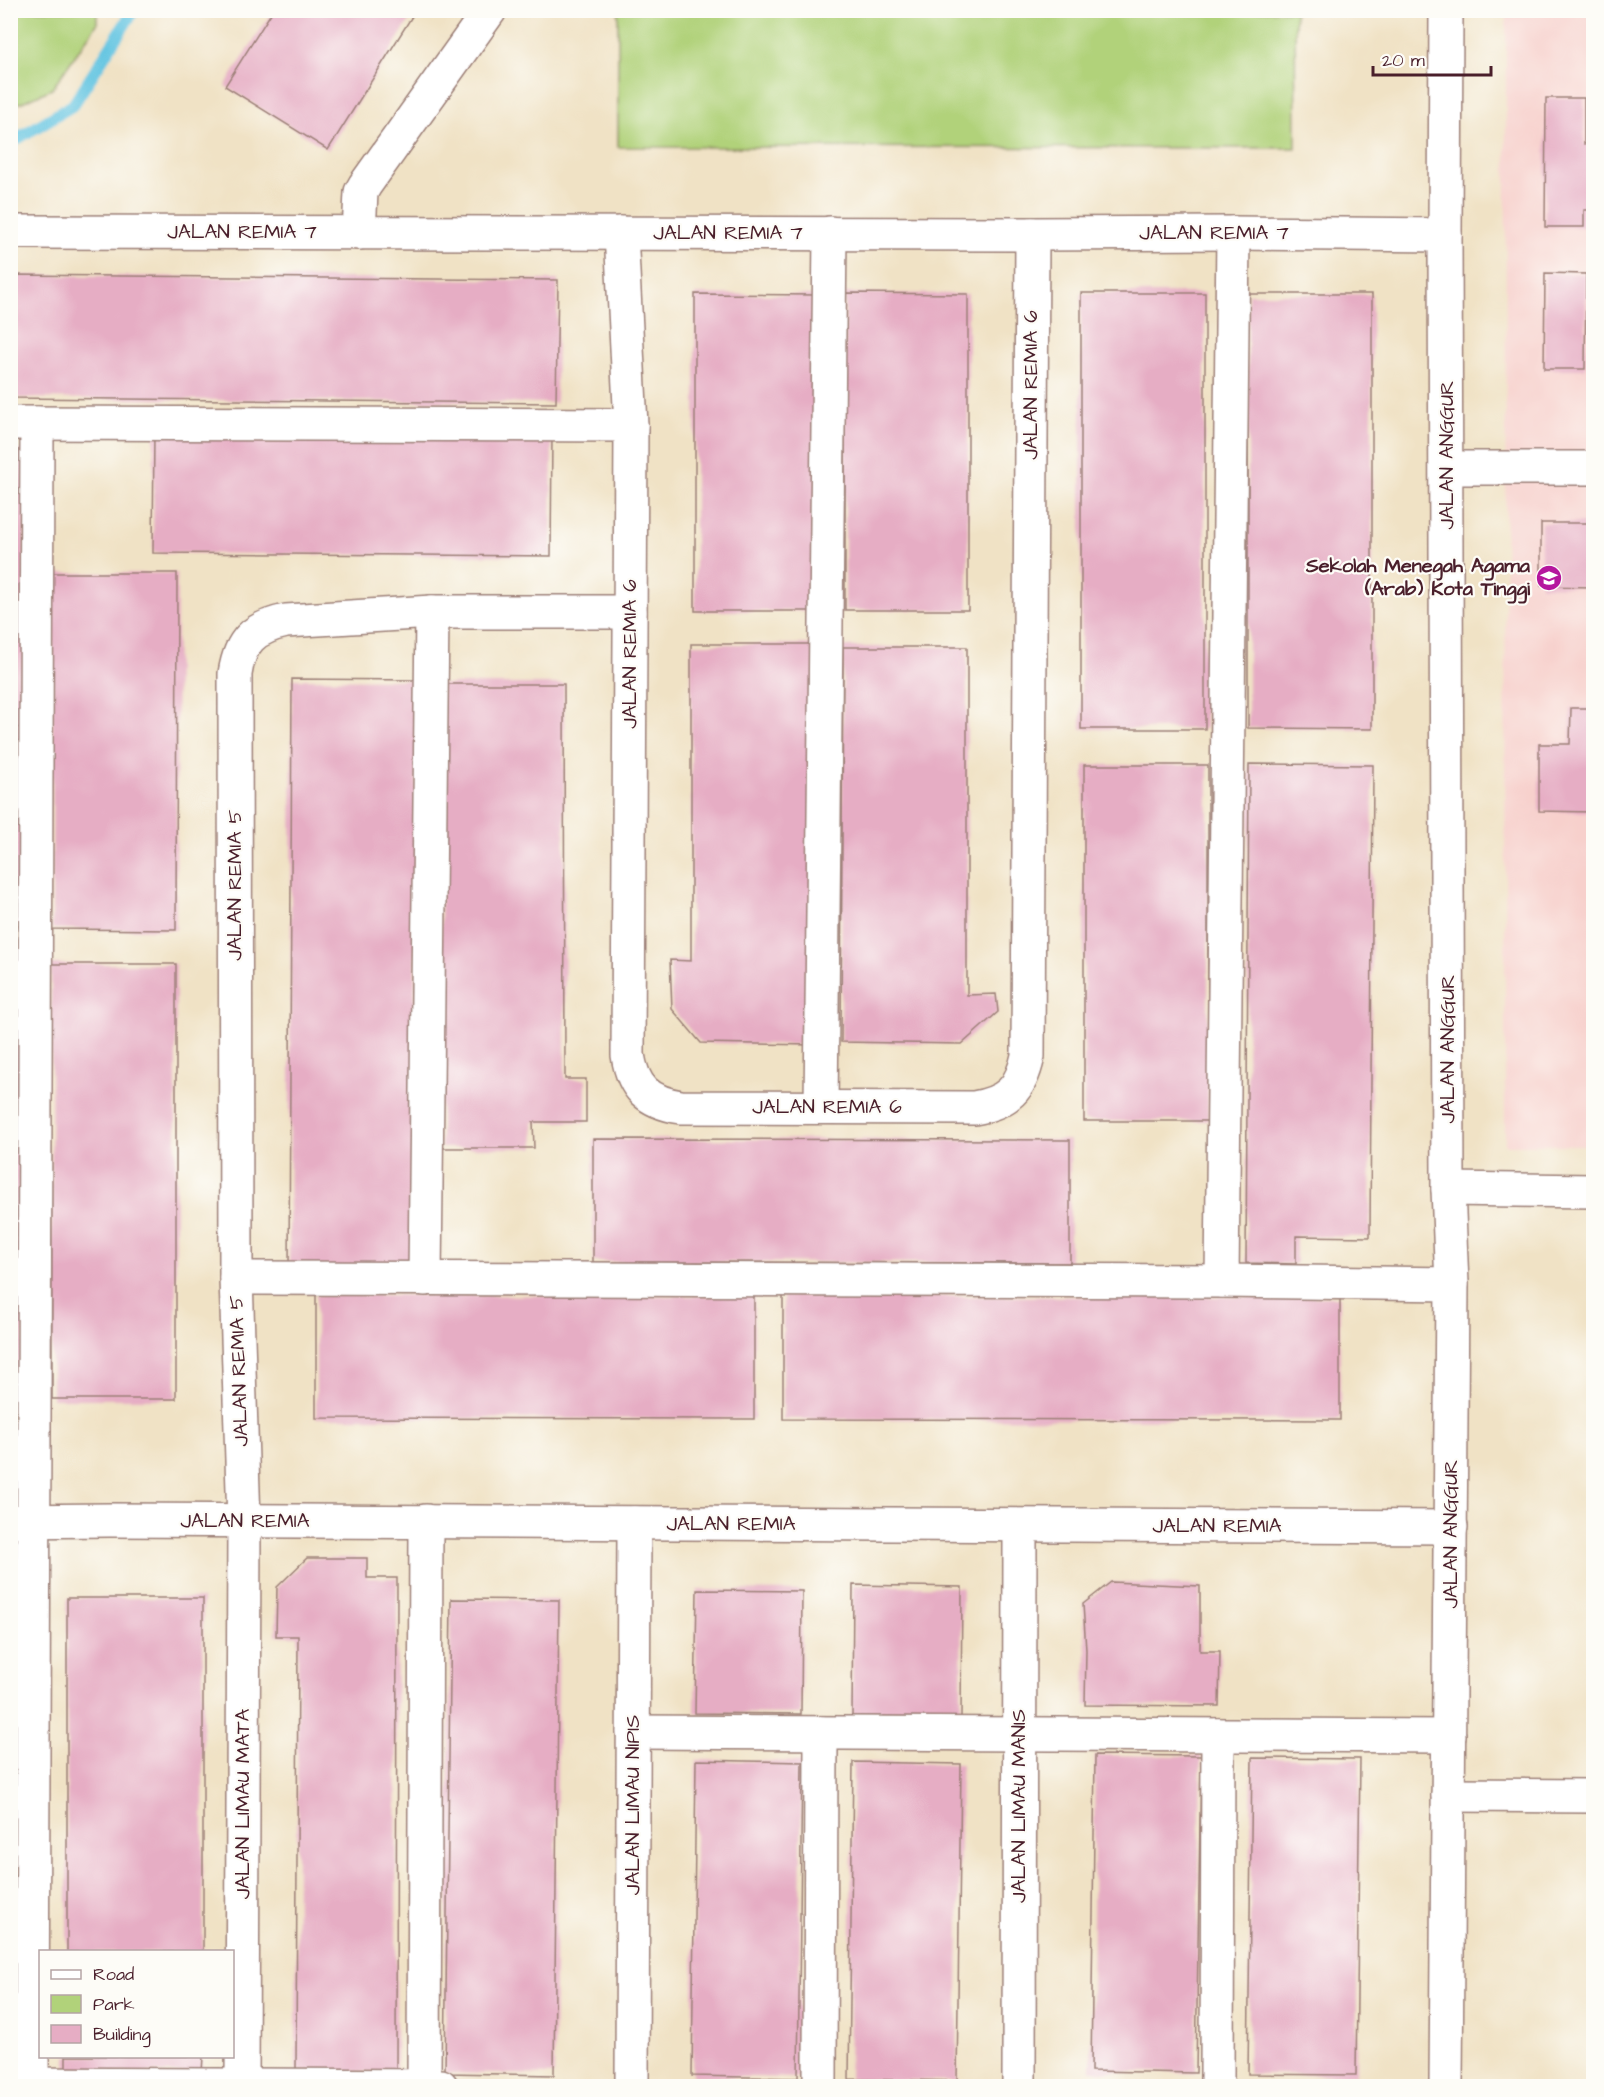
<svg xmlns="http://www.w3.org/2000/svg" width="1604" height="2097" font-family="'Architects Daughter',sans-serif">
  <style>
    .built { fill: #f7d0cc }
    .green { fill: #b1d27a; stroke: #7e7852; stroke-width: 1.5 }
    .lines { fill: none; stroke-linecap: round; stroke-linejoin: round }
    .stream { stroke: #62c4e1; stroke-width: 12 }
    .building { fill: #e6adc4 }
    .minor-casing { stroke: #9d8078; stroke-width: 36 }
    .minor { stroke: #fff; stroke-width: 33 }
    .labels { text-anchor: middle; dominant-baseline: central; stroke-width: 4.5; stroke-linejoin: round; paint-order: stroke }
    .street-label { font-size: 20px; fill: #4a1f2b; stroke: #fdfcf7 }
    .poi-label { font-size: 20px; font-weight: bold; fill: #4a1f2b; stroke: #fdfcf7; text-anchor: end }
  </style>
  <rect width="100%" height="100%" fill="#fdfcf7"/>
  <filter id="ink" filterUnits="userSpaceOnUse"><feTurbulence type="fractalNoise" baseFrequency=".0167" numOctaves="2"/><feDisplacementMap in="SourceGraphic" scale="12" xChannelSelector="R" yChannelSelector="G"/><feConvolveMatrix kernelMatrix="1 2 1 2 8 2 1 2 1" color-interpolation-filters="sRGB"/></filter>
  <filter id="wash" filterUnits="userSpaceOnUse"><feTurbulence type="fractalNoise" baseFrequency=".008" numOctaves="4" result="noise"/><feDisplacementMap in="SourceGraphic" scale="24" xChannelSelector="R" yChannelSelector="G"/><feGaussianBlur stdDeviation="1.35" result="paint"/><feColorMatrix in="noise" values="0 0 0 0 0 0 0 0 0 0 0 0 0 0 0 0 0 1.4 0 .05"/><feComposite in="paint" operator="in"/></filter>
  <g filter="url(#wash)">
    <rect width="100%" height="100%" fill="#f0e2c5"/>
    <path class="built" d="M1506,11H1593V1145H1505Z"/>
    <g class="green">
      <path d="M11,10L97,11V24L52,89L20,103H11Z"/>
      <path d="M618,11H1295L1296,148L618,147Z"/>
    </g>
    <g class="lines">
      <path class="stream" d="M10,143L73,105L134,10"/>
    </g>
    <g id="blocks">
      <g class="building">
        <path d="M273,10H416L328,150L225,86Z"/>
        <path d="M449,10H470L464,20Z"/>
        <path d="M1546,98H1584V144H1593V210H1584V227H1545Z"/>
        <path d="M1545,273L1586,274L1585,369H1544Z"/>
        <path d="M10,275L558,280L556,403L10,398Z"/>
        <path d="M845,293L968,294V610H845Z"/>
        <rect x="1081" y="293" width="124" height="436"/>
        <path d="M695,294L819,295V611H695Z"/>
        <path d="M1248,294H1372V729L1248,728Z"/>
        <path d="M154,430L552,433L551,556L153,553Z"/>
        <rect x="10" y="450" width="15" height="475"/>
        <path d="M1541,523H1593V587L1541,586Z"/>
        <path d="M53,573H177L176,930L52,929Z"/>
        <path d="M691,644H815L813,1045L701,1043L672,1009L670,960L691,961Z"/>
        <path d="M843,647H967V995L996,994L998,1012L962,1044L841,1042Z"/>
        <path d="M292,679L417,680L413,1273H289Z"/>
        <path d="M441,684H564L565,1079H586V1122H533L534,1148H441Z"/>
        <path d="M1571,708H1593V812L1539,811V744H1570Z"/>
        <path d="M1249,764L1373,765L1370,1237L1296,1236V1264L1246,1263Z"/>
        <rect x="1084" y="765" width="124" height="356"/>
        <rect x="10" y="960" width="14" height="435"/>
        <path d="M51,964H176V1399H52Z"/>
        <path d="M593,1139L1070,1140V1263L593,1262Z"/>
        <path d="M316,1295L754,1296V1419L316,1418Z"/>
        <path d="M783,1296L1340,1297V1420L783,1419Z"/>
        <path d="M307,1558H367V1578H397L396,2072L296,2071L298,1636H276L277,1587Z"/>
        <path d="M1111,1582L1200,1586V1651H1220L1219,1706L1085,1705L1086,1650L1083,1604Z"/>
        <path d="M853,1585L962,1587L961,1717L852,1716Z"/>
        <path d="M697,1590L802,1591L801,1714L695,1713Z"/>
        <path d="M10,1598H14V1638L13,2073H10Z"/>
        <rect x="67" y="1598" width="136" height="354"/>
        <path d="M451,1599L559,1600L554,2075L445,2073Z"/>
        <path d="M1095,1755L1201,1756L1196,2073L1091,2071Z"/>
        <path d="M1252,1758L1360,1759L1356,2075L1248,2074Z"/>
        <path d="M696,1760L802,1762L798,2078L692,2076Z"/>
        <path d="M853,1762L961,1764L957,2081L849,2079Z"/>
        <path d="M66,2056H203L202,2073H66Z"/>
      </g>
    </g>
  </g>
  <g filter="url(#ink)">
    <use href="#blocks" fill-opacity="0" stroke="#9d8078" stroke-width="1.5"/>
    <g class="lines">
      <g class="minor-casing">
        <g id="minor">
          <path d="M10,232L1032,234L1233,233L1445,235"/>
          <path d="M359,233L361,192L365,185L490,10"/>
          <path d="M621,233L631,425L628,1055C633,1088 648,1102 681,1107L974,1108C1008,1102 1021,1089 1028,1056L1032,234"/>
          <path d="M10,423L631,425"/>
          <path d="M1447,468H1594"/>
          <path d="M821,1107L830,233"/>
          <path d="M1448,1189L1594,1191"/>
          <path d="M236,1278L1222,1281L1452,1284"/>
          <path d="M425,1279L432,612"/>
          <path d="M1222,1281L1233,233"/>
          <path d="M10,1521L110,1520L1451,1527"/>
          <path d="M633,1732L1449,1736"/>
          <path d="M1448,1795L1594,1796"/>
          <path d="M11,2084L441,2086"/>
          <path d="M32,2086L37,423"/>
          <path d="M242,2086L244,1521L236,1278L235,674C240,641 253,628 286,621L432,612H630"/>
          <path d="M424,2086L426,1521"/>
          <path d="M632,2086L634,1523"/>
          <path d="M820,2086L821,1733"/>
          <path d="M1019,2086L1020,1526"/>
          <path d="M1217,2086L1218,1735"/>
          <path d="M1446,2086L1452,1284L1448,1189L1445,235L1446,10"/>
        </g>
      </g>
      <use href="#minor" class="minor"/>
    </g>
  </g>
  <defs>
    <g id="school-disc" transform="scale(1.35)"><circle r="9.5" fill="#b5179e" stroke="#fdfcf7"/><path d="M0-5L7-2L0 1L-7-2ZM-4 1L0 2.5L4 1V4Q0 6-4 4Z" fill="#fff"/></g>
  </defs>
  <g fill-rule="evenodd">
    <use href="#school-disc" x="1549" y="578"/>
  </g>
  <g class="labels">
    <g class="street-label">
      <text x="242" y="232">JALAN REMIA 7</text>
      <text x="728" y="233">JALAN REMIA 7</text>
      <text x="1214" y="233">JALAN REMIA 7</text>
      <text transform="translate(1031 385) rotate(-90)">JALAN REMIA 6</text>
      <text transform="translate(1447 455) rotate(-90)">JALAN ANGGUR</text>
      <text transform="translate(630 654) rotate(-90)">JALAN REMIA 6</text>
      <text transform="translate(235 885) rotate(-90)">JALAN REMIA 5</text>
      <text transform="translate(1448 1049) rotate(-90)">JALAN ANGGUR</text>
      <text x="827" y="1107">JALAN REMIA 6</text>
      <text transform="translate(239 1371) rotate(-92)">JALAN REMIA 5</text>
      <text x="245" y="1521">JALAN REMIA</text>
      <text x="731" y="1524">JALAN REMIA</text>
      <text x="1217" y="1526">JALAN REMIA</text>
      <text transform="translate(1451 1534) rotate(-90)">JALAN ANGGUR</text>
      <text transform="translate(243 1804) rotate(-90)">JALAN LIMAU MATA</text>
      <text transform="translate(633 1805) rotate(-90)">JALAN LIMAU NIPIS</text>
      <text transform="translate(1019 1806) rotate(-90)">JALAN LIMAU MANIS</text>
    </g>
    <g class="poi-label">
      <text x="1530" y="566">Sekolah Menegah Agama<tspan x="1530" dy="23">(Arab) Kota Tinggi</tspan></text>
    </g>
  </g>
  <rect width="1604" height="2097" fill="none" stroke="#fdfcf7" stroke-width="36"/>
  <rect x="39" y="1950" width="195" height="108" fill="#fdfcf7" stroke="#b5a4a5" stroke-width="1.5"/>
  <rect x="51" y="1970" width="30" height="9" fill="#ffffff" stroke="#b5a4a5" stroke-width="1.5"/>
  <text x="93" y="1980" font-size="18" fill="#4a1f2b">Road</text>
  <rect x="51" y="1995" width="30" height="18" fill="#b1d27a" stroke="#b5a4a5" stroke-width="1.5"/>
  <text x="93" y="2010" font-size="18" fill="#4a1f2b">Park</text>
  <rect x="51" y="2025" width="30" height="18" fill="#e6adc4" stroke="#b5a4a5" stroke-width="1.5"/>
  <text x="93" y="2040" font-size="18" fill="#4a1f2b">Building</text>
  <path d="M1373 66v9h118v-9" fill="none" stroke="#4a1f2b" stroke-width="3"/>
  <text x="1382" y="66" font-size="18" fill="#4a1f2b" stroke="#fdfcf7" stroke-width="4.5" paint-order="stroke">20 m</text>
</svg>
